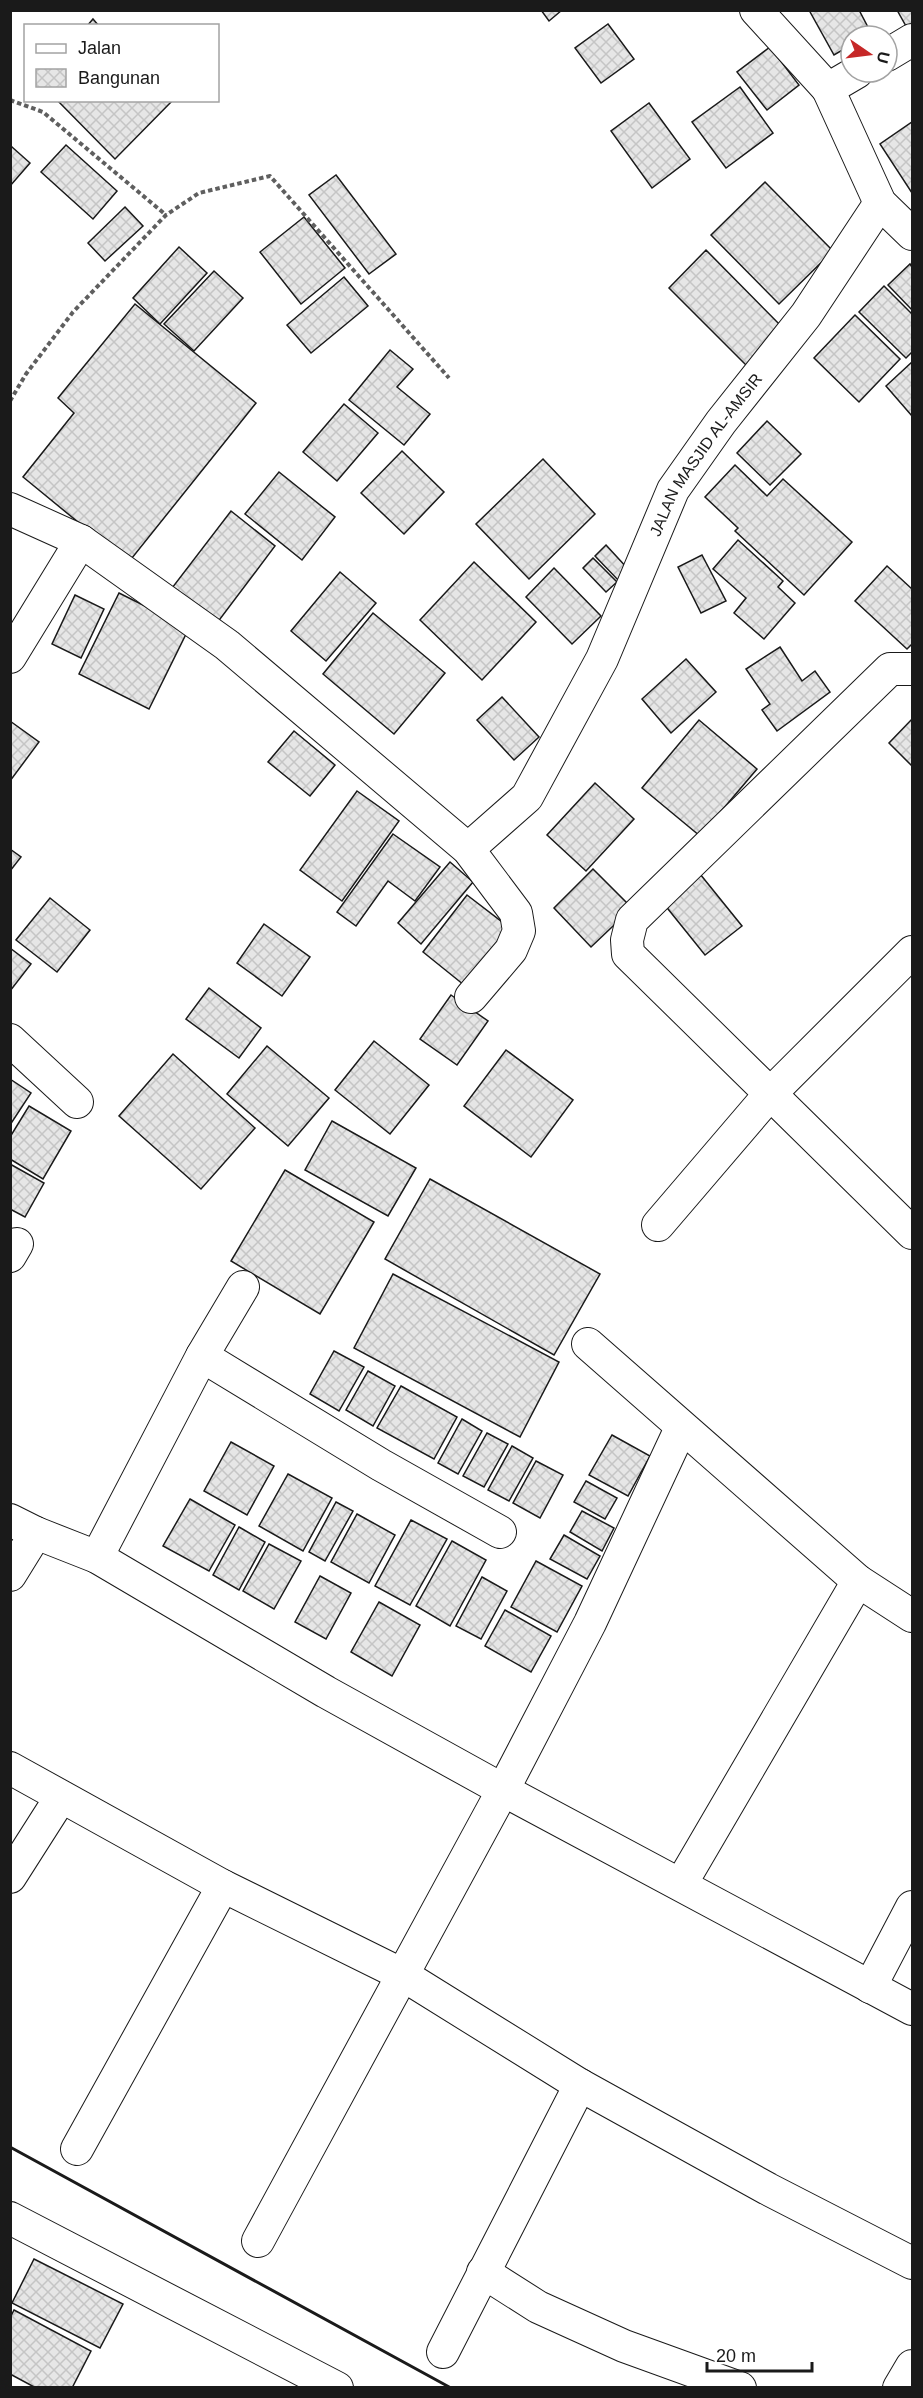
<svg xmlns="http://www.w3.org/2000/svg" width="923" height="2398" font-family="Helvetica,sans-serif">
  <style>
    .building { fill: url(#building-cross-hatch); stroke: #1a1a1a; stroke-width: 1.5 }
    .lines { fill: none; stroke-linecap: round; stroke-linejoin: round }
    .minor-casing { stroke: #1a1a1a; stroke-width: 34 }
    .path { stroke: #5f5f5f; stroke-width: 4; stroke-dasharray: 4.5 3; stroke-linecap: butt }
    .minor { stroke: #fff; stroke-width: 32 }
    .wall { stroke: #1a1a1a; stroke-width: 3 }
    .labels { text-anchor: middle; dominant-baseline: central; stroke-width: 4.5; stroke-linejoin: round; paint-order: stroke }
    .street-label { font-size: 16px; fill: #1a1a1a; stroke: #fff }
  </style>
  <defs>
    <pattern id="building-cross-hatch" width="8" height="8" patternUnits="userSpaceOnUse" patternTransform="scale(1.5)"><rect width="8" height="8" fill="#e6e6e6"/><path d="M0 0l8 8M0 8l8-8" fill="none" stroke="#c5c5c5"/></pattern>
  </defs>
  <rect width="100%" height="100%" fill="#fff"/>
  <g class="building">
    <path d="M541,10H562L549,21Z"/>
    <path d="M809,10H859L871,33L866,36H851V45L834,55Z"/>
    <path d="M897,10H912V35H911Z"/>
    <path d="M93,19L99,26H87Z"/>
    <path d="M608,24L634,59L601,83L575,48Z"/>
    <path d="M770,47L799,85L767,110L737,72Z"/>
    <path d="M740,87L773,133L726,168L692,122Z"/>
    <path d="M57,100H173L115,159Z"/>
    <path d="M649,103L690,159L652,188L611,131Z"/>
    <path d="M912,122V193L880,144Z"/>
    <path d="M66,145L117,191L93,219L41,172Z"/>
    <path d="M12,147L30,163L10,186V148Z"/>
    <path d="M336,175L396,254L369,274L309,195Z"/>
    <path d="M765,182L833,251L779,304L711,235Z"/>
    <path d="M125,207L143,226L105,261L88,243Z"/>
    <path d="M304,217L345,268L301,304L260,252Z"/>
    <path d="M179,247L207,273L160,324L133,298Z"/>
    <path d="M706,250L783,328L746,365L669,288Z"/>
    <path d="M910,264L912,267V310L888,285Z"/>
    <path d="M214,271L243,298L194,351L164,324Z"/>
    <path d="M344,277L368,306L311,353L287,325Z"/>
    <path d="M884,286L912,314V352L906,358L859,312Z"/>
    <path d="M135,304L256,403L128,563L23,477L74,413L58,398Z"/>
    <path d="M855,315L900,359L859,402L814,358Z"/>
    <path d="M390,350L413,369L397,387L430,414L404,445L349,400Z"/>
    <path d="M912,362V416L886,386Z"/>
    <path d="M344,404L378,433L337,481L303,452Z"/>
    <path d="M767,421L801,454L770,485L737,453Z"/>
    <path d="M402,451L444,492L404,534L361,493Z"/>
    <path d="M543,459L595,514L529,579L476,524Z"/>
    <path d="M735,465L767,496L783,479L852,542L804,595L735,531L738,528L705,497Z"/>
    <path d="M279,472L335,517L302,560L245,514Z"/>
    <path d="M231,511L275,546L217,623L172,588Z"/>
    <path d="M738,540L783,581L778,587L795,603L764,639L734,613L746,598L713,569Z"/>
    <path d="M606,545L629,570L619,581L595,556Z"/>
    <path d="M702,555L726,601L701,613L678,567Z"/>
    <path d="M593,558L617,582L606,592L583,568Z"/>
    <path d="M474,562L536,622L482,680L420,620Z"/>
    <path d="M887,566L912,589V644L907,649L855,601Z"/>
    <path d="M554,568L601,616L572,644L526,597Z"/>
    <path d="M340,572L376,603L326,661L291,631Z"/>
    <path d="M119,593L189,628L149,709L79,674Z"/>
    <path d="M75,595L104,609L81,658L52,644Z"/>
    <path d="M373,613L445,673L394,734L323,674Z"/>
    <path d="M780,647L802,681L815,671L830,692L777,731L762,710L770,704L746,669Z"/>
    <path d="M686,659L716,692L671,733L642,699Z"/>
    <path d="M502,697L539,737L514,760L477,720Z"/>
    <path d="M912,719V766L889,743Z"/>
    <path d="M699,720L757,769L700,836L642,788Z"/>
    <path d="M10,721L39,742L10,781Z"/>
    <path d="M294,731L335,765L310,796L268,762Z"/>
    <path d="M595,783L634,819L586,871L547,835Z"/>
    <path d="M357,791L399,821L342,901L300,870Z"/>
    <path d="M393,834L440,867L415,901L388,881L356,926L337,912Z"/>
    <path d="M10,849L21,857L10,871Z"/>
    <path d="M450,862L473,882L421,944L398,923Z"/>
    <path d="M593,869L632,908L591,947L554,908Z"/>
    <path d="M696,869L742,926L705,955L660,899Z"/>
    <path d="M467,895L514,931L469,989L423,952Z"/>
    <path d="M50,898L90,930L57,972L16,940Z"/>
    <path d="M264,924L310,957L282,996L237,963Z"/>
    <path d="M10,948L31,964L10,991Z"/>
    <path d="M209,988L261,1028L239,1058L186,1019Z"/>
    <path d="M451,995L488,1021L457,1065L420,1039Z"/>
    <path d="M374,1041L429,1085L390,1134L335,1090Z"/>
    <path d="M267,1046L329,1098L288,1146L227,1094Z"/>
    <path d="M506,1050L573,1100L531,1157L464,1106Z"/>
    <path d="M173,1054L255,1128L201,1189L119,1116Z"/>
    <path d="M10,1079L31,1093L10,1125Z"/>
    <path d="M29,1106L71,1131L43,1179L10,1159V1137Z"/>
    <path d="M332,1121L416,1168L388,1216L305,1170Z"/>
    <path d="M10,1164L44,1183L25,1217L10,1209Z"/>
    <path d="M285,1170L374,1222L320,1314L231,1261Z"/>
    <path d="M430,1179L600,1274L554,1355L385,1259Z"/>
    <path d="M393,1274L559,1362L520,1437L354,1348Z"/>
    <path d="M334,1351L364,1367L339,1411L310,1394Z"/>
    <path d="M368,1371L395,1386L373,1426L346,1410Z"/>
    <path d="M401,1386L457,1417L434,1459L377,1428Z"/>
    <path d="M462,1419L482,1431L458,1474L438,1463Z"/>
    <path d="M487,1433L508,1444L484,1487L463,1476Z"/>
    <path d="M612,1435L650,1456L628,1496L589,1475Z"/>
    <path d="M231,1442L274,1466L247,1515L204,1491Z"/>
    <path d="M512,1446L533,1458L509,1501L488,1490Z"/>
    <path d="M536,1461L563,1475L540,1518L513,1503Z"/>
    <path d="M288,1474L332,1498L303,1551L259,1526Z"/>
    <path d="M586,1481L617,1498L605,1519L574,1502Z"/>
    <path d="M190,1499L235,1525L209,1571L163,1546Z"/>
    <path d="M336,1502L353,1511L325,1561L309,1552Z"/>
    <path d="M582,1511L614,1528L602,1551L570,1532Z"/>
    <path d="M357,1514L395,1535L369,1583L331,1562Z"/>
    <path d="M411,1520L447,1539L410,1605L375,1586Z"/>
    <path d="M239,1527L265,1542L239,1590L213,1575Z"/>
    <path d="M564,1535L600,1556L587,1579L550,1559Z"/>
    <path d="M452,1541L486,1560L450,1626L416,1606Z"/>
    <path d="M269,1544L301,1561L274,1609L243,1591Z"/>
    <path d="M536,1561L582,1586L557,1632L511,1607Z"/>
    <path d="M320,1576L351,1593L326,1639L295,1622Z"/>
    <path d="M482,1577L507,1591L481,1639L456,1626Z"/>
    <path d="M379,1602L420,1625L392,1676L351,1652Z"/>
    <path d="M505,1610L551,1636L531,1672L485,1646Z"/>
    <path d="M34,2259L123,2304L100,2348L12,2303Z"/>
    <path d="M14,2310L91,2351L72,2388H36L10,2374V2318Z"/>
  </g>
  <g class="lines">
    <g class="minor-casing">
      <g id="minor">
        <path d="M756,10L828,89"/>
        <path d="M887,55L912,40"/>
        <path d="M857,72L828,89L880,203L912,234"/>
        <path d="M10,509L81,541L227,645L468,849L516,913L519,931L511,950L471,997"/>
        <path d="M10,657L81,541"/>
        <path d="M912,669H890L632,920L627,940L628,954L912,1233"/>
        <path id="s1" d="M468,849L527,797L602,659L673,490L721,422L806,315L880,203"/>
        <path d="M10,1040L77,1102"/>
        <path d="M658,1225L770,1094L912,952"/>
        <path d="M10,1256L17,1244"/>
        <path d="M588,1344L858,1581L912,1616"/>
        <path d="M202,1356L381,1465L500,1532"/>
        <path d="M10,1520L36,1533L97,1557L326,1692L503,1790L912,2009"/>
        <path d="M97,1557L202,1356L243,1287"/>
        <path d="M10,1575L36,1533"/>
        <path d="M10,1768L223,1886L403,1975L580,2085L768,2189L912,2263"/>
        <path d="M10,1877L61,1797"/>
        <path d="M681,1884L858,1581"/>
        <path d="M870,1987L912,1907"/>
        <path d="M77,2149L223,1886"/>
        <path d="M10,2218L337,2388"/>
        <path d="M258,2241L503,1790L590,1623L681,1428"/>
        <path d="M483,2272L538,2307L624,2346L740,2388"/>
        <path d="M443,2352L580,2085"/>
        <path d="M899,2388L912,2366"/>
      </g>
    </g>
    <g class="path">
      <path d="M10,100L43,112L166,215"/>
      <path d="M10,401L26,374L73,312L166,215L199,193L270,176L449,378"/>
    </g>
    <use href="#minor" class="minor"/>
    <path class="wall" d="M10,2147L451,2388"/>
  </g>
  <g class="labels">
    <g class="street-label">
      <text stroke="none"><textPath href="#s1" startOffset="466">JALAN MASJID AL-AMSIR</textPath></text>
    </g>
  </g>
  <rect width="923" height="2398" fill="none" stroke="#1a1a1a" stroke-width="24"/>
  <rect x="24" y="24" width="195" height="78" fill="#ffffff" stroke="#a3a3a3" stroke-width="1.5"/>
  <rect x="36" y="44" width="30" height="9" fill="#ffffff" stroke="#a3a3a3" stroke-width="1.5"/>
  <text x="78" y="54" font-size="18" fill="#1a1a1a">Jalan</text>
  <rect x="36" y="69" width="30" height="18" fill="url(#building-cross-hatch)" stroke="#a3a3a3" stroke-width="1.5"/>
  <text x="78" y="84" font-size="18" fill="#1a1a1a">Bangunan</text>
  <g transform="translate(869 54) rotate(104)"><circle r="28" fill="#ffffff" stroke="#a3a3a3" stroke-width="1.5"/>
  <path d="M0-4.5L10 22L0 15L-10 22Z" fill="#c62828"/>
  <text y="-9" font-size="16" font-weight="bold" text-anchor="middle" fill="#1a1a1a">U</text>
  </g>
  <path d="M707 2362v9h105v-9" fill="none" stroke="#1a1a1a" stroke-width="3"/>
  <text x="716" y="2362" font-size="18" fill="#1a1a1a" stroke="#ffffff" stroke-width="4.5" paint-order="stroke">20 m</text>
</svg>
